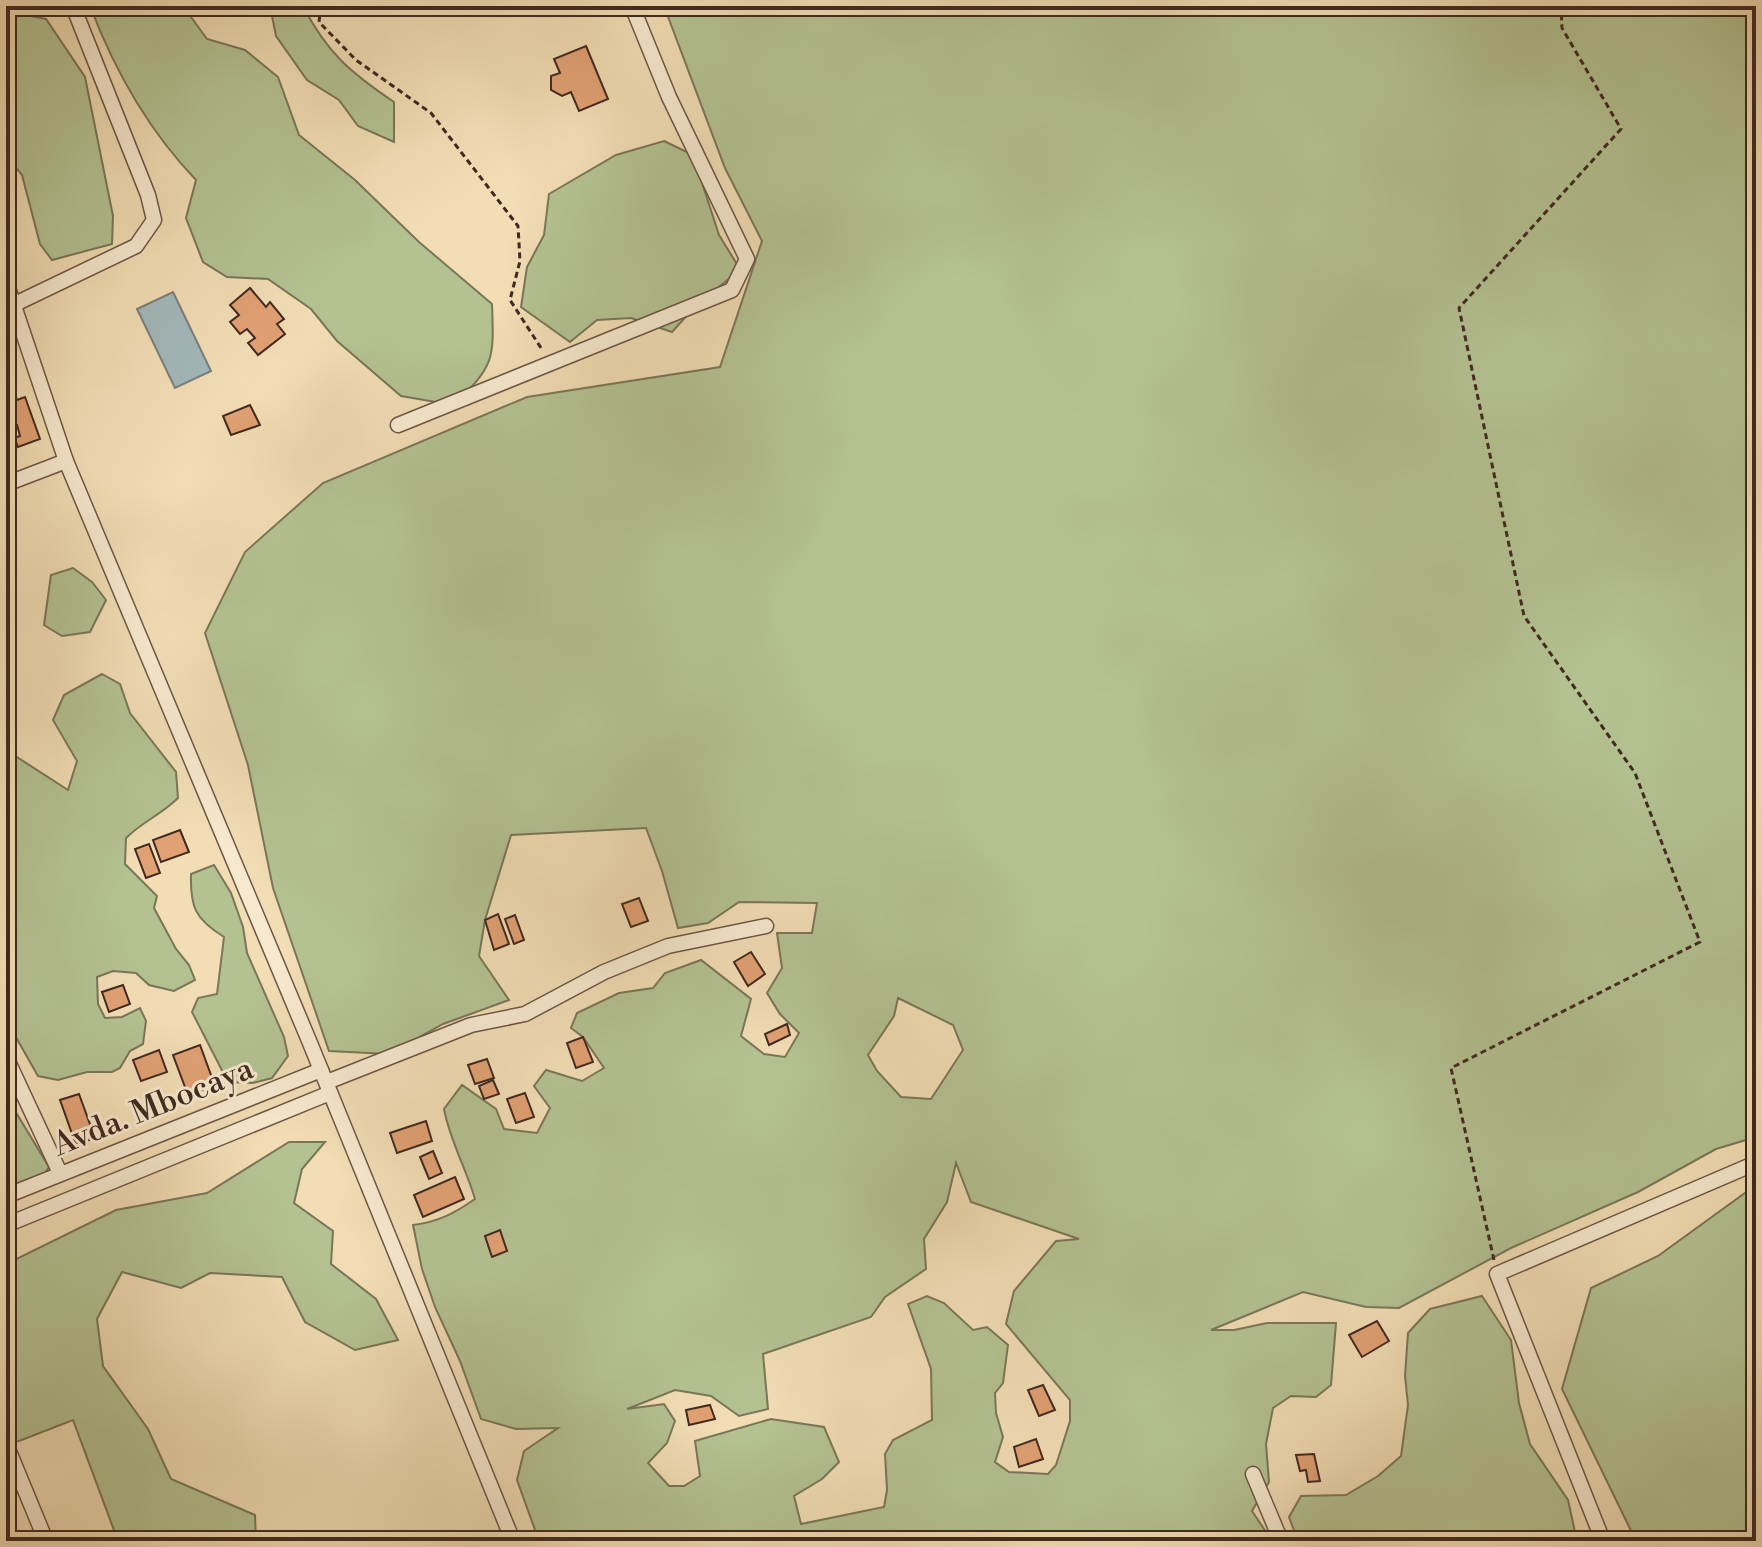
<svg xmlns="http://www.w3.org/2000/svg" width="1762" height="1547" font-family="'Libre Bodoni',serif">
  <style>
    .green { fill: #b4c292; stroke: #7a7659; stroke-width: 2; fill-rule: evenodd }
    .water { fill: #a2b8ba; stroke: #7b7f7c; stroke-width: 2 }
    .building { fill: #e1a174; stroke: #412920; stroke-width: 2 }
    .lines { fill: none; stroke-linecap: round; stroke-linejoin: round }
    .minor-casing { stroke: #6d5645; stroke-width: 17 }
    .path { stroke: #412920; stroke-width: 3; stroke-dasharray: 6 4; stroke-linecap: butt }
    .minor { stroke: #f7e9cf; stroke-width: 14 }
    .labels { text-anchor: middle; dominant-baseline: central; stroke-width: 6; stroke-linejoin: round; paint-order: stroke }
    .street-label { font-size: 32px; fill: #412920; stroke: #f7e9cf }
  </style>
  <rect width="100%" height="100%" fill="#f2ddb5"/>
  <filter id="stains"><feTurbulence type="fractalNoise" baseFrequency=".0025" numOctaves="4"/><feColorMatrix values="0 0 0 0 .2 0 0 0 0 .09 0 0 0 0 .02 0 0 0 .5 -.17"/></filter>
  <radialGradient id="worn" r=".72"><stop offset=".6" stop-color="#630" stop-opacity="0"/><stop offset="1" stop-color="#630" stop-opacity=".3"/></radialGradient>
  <g class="green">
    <path d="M90,6H183L207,39L245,50L278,77L299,135L355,180L419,242L492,304C494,359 495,366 453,405L401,396L337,341L311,309L268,279L227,277L203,262L186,218L196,180C149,131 114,69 90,6Z"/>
    <path d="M270,6H303C327,53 351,73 394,102V142L358,126L339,100L307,80L276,36Z"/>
    <path d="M664,6H1756V1137L1716,1149L1638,1192L1511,1248L1399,1308L1366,1307L1303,1292L1211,1330H1234L1267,1323H1336L1331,1385L1316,1397L1291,1396L1273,1408L1266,1444L1269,1482L1252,1511L1272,1541H539L517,1480L524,1451L558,1428L516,1429L481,1419L460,1361L435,1307L422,1269L413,1225C438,1222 455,1213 475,1199C466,1168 450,1141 444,1109L462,1085L496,1109L504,1129L537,1133L550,1108L534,1086L546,1070L582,1081L604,1068L583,1037L571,1028L577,1013L619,993L653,988L665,973L701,960L751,999L741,1036L764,1054L785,1057L799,1033L780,1014L767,993L782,968L777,933H812L817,903L739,902L708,923L678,928L662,871L646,828L511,835L485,920L479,956L509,1000L443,1024L389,1054L329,1051L273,888L248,765L205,633L245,552L323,483L527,397L720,367L762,241L725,168ZM898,998L953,1025L963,1050L931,1099L901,1097L877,1071L868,1055L894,1016ZM956,1163L971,1202L1079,1239L1056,1241L1014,1291L1006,1324L1070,1400V1421L1056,1465L1048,1474L1009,1472L995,1462L1003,1437L996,1413L995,1393L1003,1383L1008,1345L987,1327L973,1330L944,1303L927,1296L908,1304L931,1369L932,1420L893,1440L885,1454L887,1490L884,1507L801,1524L794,1496L822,1479L839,1462L824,1427L771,1419L695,1441L700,1476L684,1486H669L648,1463L667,1443L675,1421L664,1404L627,1409L675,1390L711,1396L739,1416L768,1409L763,1354L871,1317L885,1297L926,1269L924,1239L947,1202Z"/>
    <path d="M6,11L46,19L85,77L113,216L112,244L52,260L40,244L22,175L6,156Z"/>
    <path d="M664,141L693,155L719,235L740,269L690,312L672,332L631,318L597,320L570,342L521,307L527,267L544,235L549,194L616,155Z"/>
    <path d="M73,568L92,582L106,600L90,632L62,636L44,625L51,575Z"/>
    <path d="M102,674L120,684L130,713L176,772L178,798C162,814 142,822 126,838L125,864L157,896L154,908L176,949L189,965L195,980L174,991L149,985L136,973L113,971L97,977L98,1004L105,1018L122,1017L140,1008L146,1021L143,1044L130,1051L120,1068L112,1072H87L58,1080L38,1076L13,1032L6,1007V750L68,790L77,761L53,720L64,695Z"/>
    <path d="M214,865L231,893L243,927L247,953L284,1037L288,1056L272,1078L253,1083L228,1082L192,1012L198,998L217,994L224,937C195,919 190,907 191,874Z"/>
    <path d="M6,1096L49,1167L40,1181L6,1194Z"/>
    <path d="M289,1142H325L302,1169L294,1203L333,1231L331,1264L376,1299L398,1340L355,1350L305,1322L282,1277L210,1273L181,1288L122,1272L97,1319L103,1366L148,1429L171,1479L255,1515L256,1541H118L73,1420L19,1441L6,1442V1264L116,1210L207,1193Z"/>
    <path d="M1756,1185V1541H1636L1562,1389L1591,1288L1658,1256Z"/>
    <path d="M1482,1296L1511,1340L1519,1403L1530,1444L1568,1500L1577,1541H1298L1289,1517L1301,1496L1346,1495L1378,1476L1401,1456L1408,1405L1405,1376L1408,1333L1430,1309Z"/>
  </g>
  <path class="water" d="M173,292L211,371L175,388L137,309Z"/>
  <g class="building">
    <path d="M586,46L608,99L579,111L571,92L562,96L551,90V76L560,73L554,59Z"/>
    <path d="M250,288L266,307L270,302L284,319L277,324L285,334L258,355L248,343L255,338L247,329L240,334L230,322L239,315L230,305Z"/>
    <path d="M14,392L17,400L25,397L40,439L18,447L14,438L20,436L17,425L9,428L6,419V395Z"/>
    <path d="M250,405L260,425L231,435L223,416Z"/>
    <path d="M180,830L189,852L161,862L153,840Z"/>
    <path d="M149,844L160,873L146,878L135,849Z"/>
    <path d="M639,898L648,921L631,927L622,904Z"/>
    <path d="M498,914L509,944L494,950L485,920Z"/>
    <path d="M515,915L524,940L514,944L505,919Z"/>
    <path d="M751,952L765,974L748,986L734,962Z"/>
    <path d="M123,985L130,1004L109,1012L102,992Z"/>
    <path d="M787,1024L790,1035L769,1045L765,1034Z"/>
    <path d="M583,1037L593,1062L576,1068L567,1043Z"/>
    <path d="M200,1045L215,1086L188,1095L173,1055Z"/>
    <path d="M159,1050L167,1072L141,1081L133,1060Z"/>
    <path d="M487,1059L494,1078L475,1084L468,1065Z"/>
    <path d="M493,1080L499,1094L484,1099L479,1086Z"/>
    <path d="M525,1093L534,1117L516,1123L507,1099Z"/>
    <path d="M79,1094L95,1138L76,1145L60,1100Z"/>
    <path d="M426,1121L432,1141L397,1153L390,1133Z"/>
    <path d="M433,1151L442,1173L429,1179L420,1157Z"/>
    <path d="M455,1177L464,1199L423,1217L414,1195Z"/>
    <path d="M500,1230L507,1251L492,1257L485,1236Z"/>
    <path d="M1377,1321L1389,1341L1362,1357L1349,1335Z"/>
    <path d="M1043,1385L1055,1410L1039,1416L1028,1390Z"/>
    <path d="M710,1405L715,1419L689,1425L686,1410Z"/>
    <path d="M1036,1439L1043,1459L1019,1467L1014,1447Z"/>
    <path d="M1314,1454L1320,1481L1308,1482L1306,1470L1300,1471L1296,1455Z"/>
  </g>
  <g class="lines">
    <g class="minor-casing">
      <g id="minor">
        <path d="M6,282L66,461L310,1043L513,1541"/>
        <path d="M15,304L136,246L154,220L148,195L73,6"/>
        <path d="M398,425L732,290L747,259L669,97L632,6"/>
        <path d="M6,484L66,461"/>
        <path d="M6,1057L60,1173"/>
        <path d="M327,1082L471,1025L525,1014L604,972L668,946L766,926"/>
        <path d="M6,1196L321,1070"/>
        <path d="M6,1225L330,1093"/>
        <path d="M6,1444L46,1541"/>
        <path d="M1253,1474L1281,1541"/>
        <path d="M1603,1541L1497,1274L1756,1163"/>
      </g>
    </g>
    <g class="path">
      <path d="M321,6L319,22L356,60L431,113L518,226L520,261L510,300L543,351"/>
      <path d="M1494,1260L1451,1068L1700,942L1635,773L1524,616L1459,308L1621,129L1562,28L1561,6"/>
    </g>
    <use href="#minor" class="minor"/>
  </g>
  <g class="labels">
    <g class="street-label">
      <text transform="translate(153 1107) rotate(-22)">Avda. Mbocaya</text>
    </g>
  </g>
  <rect width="1762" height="1547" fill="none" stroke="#f2ddb5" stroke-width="32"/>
  <rect x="8" y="8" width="1746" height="1531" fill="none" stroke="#412920" stroke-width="4"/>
  <rect x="16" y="16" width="1730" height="1515" fill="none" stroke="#412920" stroke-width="2"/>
  <rect width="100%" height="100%" filter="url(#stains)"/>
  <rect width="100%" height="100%" fill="url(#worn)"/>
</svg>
